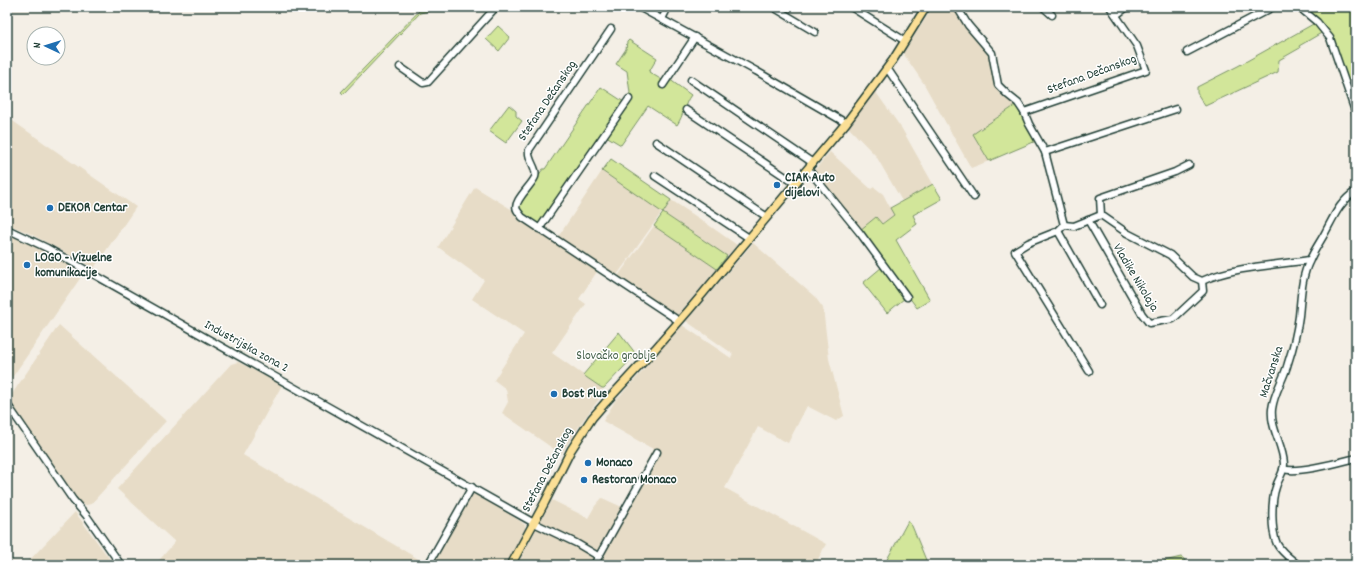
<svg xmlns="http://www.w3.org/2000/svg" width="1363" height="572" font-family="Dekko,sans-serif">
  <style>
    .built { fill: #e7dcc7 }
    .green { fill: #d2e69a; stroke: #789267 }
    .lines { fill: none; stroke-linecap: round; stroke-linejoin: round }
    .minor-casing { stroke: #1f3d34; stroke-width: 9 }
    .major-casing { stroke: #1f3d34; stroke-width: 10 }
    .minor { stroke: #fff; stroke-width: 6 }
    .major { stroke: #fbdf96; stroke-width: 7 }
    .poi-dot { fill: #1f6fb2; stroke: #fff; stroke-width: 1.5 }
    .labels { text-anchor: middle; dominant-baseline: central; stroke-width: 3; stroke-linejoin: round; paint-order: stroke }
    .street-label { font-size: 13px; fill: #1f3d34; stroke: #fff }
    .poi-label { font-size: 13px; font-weight: bold; fill: #1f3d34; stroke: #fff; text-anchor: start }
    .park-label { font-size: 13px; fill: #435f48; stroke: #fff }
  </style>
  <rect width="100%" height="100%" fill="#f4efe6"/>
  <filter id="ink" filterUnits="userSpaceOnUse"><feTurbulence type="fractalNoise" baseFrequency=".025" numOctaves="2"/><feDisplacementMap in="SourceGraphic" scale="8" xChannelSelector="R" yChannelSelector="G"/><feConvolveMatrix kernelMatrix="1 2 1 2 8 2 1 2 1" color-interpolation-filters="sRGB"/></filter>
  <g filter="url(#ink)">
    <g class="built">
      <path d="M933,7H954L956,9L989,52L992,58L996,88L1000,94L1016,105L973,134L989,161L971,168L924,84L903,53Z"/>
      <path d="M875,91L902,129L933,184L902,201L876,156L848,127Z"/>
      <path d="M7,117L136,207L94,268L29,233L7,224Z"/>
      <path d="M830,152L871,189L874,187L883,194L894,215L881,224L876,217L860,230L813,172Z"/>
      <path d="M602,171L662,212L617,275L558,237Z"/>
      <path d="M475,187L516,212L518,219L598,270L579,299L586,304L552,353L602,388L600,398L584,419L561,454L502,413L508,402L506,389L494,380L524,334L472,299L484,280L438,247Z"/>
      <path d="M671,200L700,219L737,245L727,256L663,213Z"/>
      <path d="M654,226L717,269L677,316H675L618,276Z"/>
      <path d="M7,233L42,249L81,270L82,274L81,277L7,385Z"/>
      <path d="M753,243L815,297L823,308L829,359L844,416L836,421L807,406L788,443L758,427L725,488L826,544L815,565H517L552,500L588,518L595,506L602,498L622,507L653,449L603,421L615,401L644,370L647,365L682,325L731,358L733,354L686,321Z"/>
      <path d="M59,325L166,421L91,504L86,505L81,504L13,405L12,394Z"/>
      <path d="M238,362L282,385L243,455L425,563L424,565H247L230,563V565H155L175,542L117,489L231,364Z"/>
      <path d="M477,493L520,521L525,525V529L506,565H432L470,496Z"/>
      <path d="M75,512L114,565H25Z"/>
    </g>
    <g class="green">
      <path d="M423,7H434L429,11L420,13L343,94L341,92Z"/>
      <path d="M1302,7H1356V76L1348,84L1333,37L1326,27Z"/>
      <path d="M1315,23L1323,32L1299,46L1300,48L1279,60L1278,72L1205,106L1197,93V87L1238,66Z"/>
      <path d="M498,26L510,37L499,51L486,39Z"/>
      <path d="M629,40L657,58L649,72L662,80L659,84L663,87L669,79L691,95C684,104 684,115 677,125L648,106L621,145L601,133L538,224L522,212L519,206L520,201L543,169H545L601,87L624,102L630,93L627,71L616,64L626,49L627,42Z"/>
      <path d="M509,105L516,111V116L522,121L506,143L489,131Z"/>
      <path d="M1016,105L1028,130L1036,141L989,161L973,134Z"/>
      <path d="M611,159L671,200L663,213L727,256L717,269L654,226L663,213L602,171Z"/>
      <path d="M933,184L942,199L913,215L917,224L896,240L930,300L917,308L860,230L876,217L882,224L894,215L890,208Z"/>
      <path d="M882,267L905,298L887,313L863,283Z"/>
      <path d="M619,332L636,354L604,388H602L583,375Z"/>
      <path d="M908,521L912,526L926,560L921,565H884Z"/>
      <path d="M1181,557L1184,559L1187,565L1159,564L1164,561Z"/>
    </g>
    <g class="lines">
      <g class="minor-casing">
        <g id="minor">
          <path d="M639,7L756,71L846,123"/>
          <path d="M773,7L815,32"/>
          <path d="M851,7L905,41"/>
          <path d="M957,7L968,25L992,53L998,85L1008,95L1018,103L1024,112L1029,124L1045,152L1064,225L1058,231L1028,243L1015,251L1089,371"/>
          <path d="M1043,7L1052,15"/>
          <path d="M1299,7L1317,22L1330,38L1356,114"/>
          <path d="M1116,15L1127,7"/>
          <path d="M662,19L668,7"/>
          <path d="M611,29L529,150C527,160 538,168 535,177C532,185 512,202 517,210C518,212 521,215 522,217L679,321"/>
          <path d="M1187,52L1273,7"/>
          <path d="M400,67L423,83L428,82L496,7"/>
          <path d="M887,68L974,197"/>
          <path d="M691,80L813,163"/>
          <path d="M663,85L695,37"/>
          <path d="M686,110L796,184"/>
          <path d="M1024,112L1146,70L1137,46L1110,7"/>
          <path d="M656,142L767,217"/>
          <path d="M1045,152L1176,109"/>
          <path d="M1189,165L1175,172L1100,198L1101,215L1127,233L1170,255L1193,277L1202,281C1232,267 1276,265 1309,260"/>
          <path d="M808,169L860,233L907,297"/>
          <path d="M655,176L749,238"/>
          <path d="M1088,220L1142,314L1149,323L1173,319L1203,291L1202,281"/>
          <path d="M1064,225L1074,226L1101,215"/>
          <path d="M7,229L47,248L534,523L576,543L598,556"/>
          <path d="M539,229L629,99"/>
          <path d="M1058,231L1100,305"/>
          <path d="M7,404L73,500L86,515L121,565"/>
          <path d="M1283,469C1298,474 1340,462 1356,458"/>
          <path d="M428,565L472,487"/>
          <path d="M594,565L657,452"/>
          <path d="M1298,565C1291,559 1281,552 1277,544C1271,531 1271,501 1276,487C1278,479 1284,473 1284,464C1283,445 1270,428 1272,409C1274,392 1284,379 1288,363C1293,348 1297,332 1299,316C1301,298 1301,277 1310,260C1314,250 1321,241 1326,231C1335,214 1340,202 1356,191"/>
        </g>
      </g>
      <g class="major-casing">
        <path id="major" d="M511,565L545,502L571,450L592,418L605,403L655,349L689,310L846,123L893,60L926,7"/>
      </g>
      <use href="#minor" class="minor"/>
      <use href="#major" class="major"/>
    </g>
  </g>
  <g class="poi-dot">
    <circle cx="777" cy="185" r="4"/>
    <circle cx="50" cy="208" r="4"/>
    <circle cx="27" cy="265" r="4"/>
    <circle cx="554" cy="394" r="4"/>
    <circle cx="588" cy="463" r="4"/>
    <circle cx="584" cy="480" r="4"/>
  </g>
  <g class="labels">
    <g class="street-label">
      <text transform="translate(1092 75) rotate(-20)">Stefana Dečanskog</text>
      <text transform="translate(548 101) rotate(-56)">Stefana Dečanskog</text>
      <text transform="translate(1135 278) rotate(59)">Vladike Nikolaja</text>
      <text transform="translate(246 347) rotate(29)">Industrijska zona 2</text>
      <text transform="translate(1272 372) rotate(-72)">Mačvanska</text>
      <text transform="translate(548 470) rotate(-62)">Stefana Dečanskog</text>
    </g>
    <g class="poi-label">
      <text x="785" y="178">CIAK Auto<tspan x="785" dy="15">dijelovi</tspan></text>
      <text x="58" y="208">DEKOR Centar</text>
      <text x="35" y="258">LOGO - Vizuelne<tspan x="35" dy="15">komunikacije</tspan></text>
      <text x="562" y="394">Bost Plus</text>
      <text x="596" y="463">Monaco</text>
      <text x="592" y="480">Restoran Monaco</text>
    </g>
    <g class="park-label">
      <text x="616" y="356">Slovačko groblje</text>
    </g>
  </g>
  <rect width="1363" height="572" fill="none" stroke="#fff" stroke-width="24"/>
  <rect x="12" y="12" width="1339" height="548" fill="none" stroke="#1f3d34" stroke-width="1.5" filter="url(#ink)"/>
  <g transform="translate(46 46) rotate(274)"><circle r="19" fill="#ffffff" stroke="#a5b1ae"/>
  <path d="M0-3L7 15L0 10L-7 15Z" fill="#1f6fb2"/>
  <text y="-6" font-size="11" font-weight="bold" text-anchor="middle" fill="#1f3d34">N</text>
  </g>
</svg>
